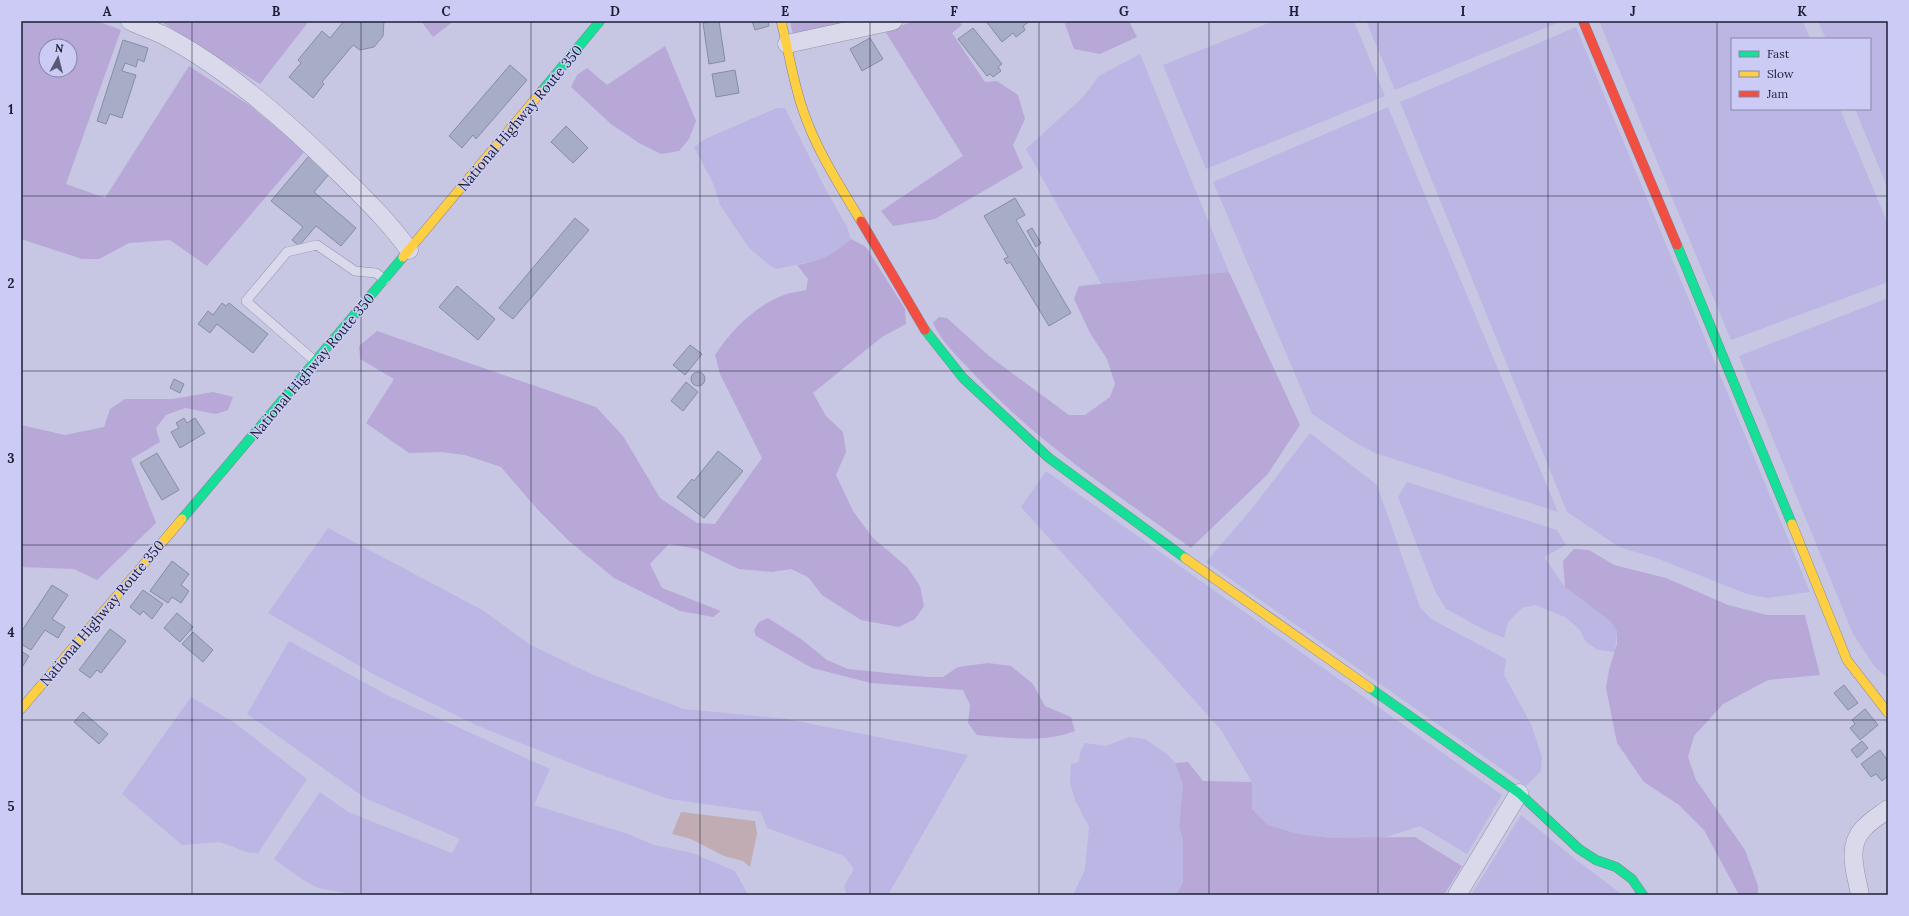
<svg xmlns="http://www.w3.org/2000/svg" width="1909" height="916" font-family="Lora,serif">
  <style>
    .farmland { fill: #bbb6e4 }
    .green { fill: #b7a8d7; fill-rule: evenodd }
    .water { fill: #c2acb4 }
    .building { fill: #a8adc7; stroke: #878ca3 }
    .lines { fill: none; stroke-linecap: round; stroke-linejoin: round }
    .lane-casing { stroke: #9193a8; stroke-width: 10 }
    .street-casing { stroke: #9193a8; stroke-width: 19 }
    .fast-casing { stroke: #818397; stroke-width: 10 }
    .slow-casing { stroke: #818397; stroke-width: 10 }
    .jam-casing { stroke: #818397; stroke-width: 10 }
    .lane { stroke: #dad9eb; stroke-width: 9 }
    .street { stroke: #dad9eb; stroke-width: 18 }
    .fast { stroke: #16e098; stroke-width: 9 }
    .slow { stroke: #ffcf43; stroke-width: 9 }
    .jam { stroke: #f24e42; stroke-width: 9 }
    .grid { fill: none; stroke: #1a2035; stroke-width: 1; stroke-opacity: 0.55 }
    .labels { text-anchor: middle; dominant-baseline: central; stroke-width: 3; stroke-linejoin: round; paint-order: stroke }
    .street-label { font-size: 14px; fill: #1a2035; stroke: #cccbf6 }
    .neatline { fill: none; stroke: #1a2035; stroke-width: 1.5 }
    .grid-label { font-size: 13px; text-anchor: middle; font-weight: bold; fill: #1a2035 }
  </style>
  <rect width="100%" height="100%" fill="#c7c7e3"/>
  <g class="farmland">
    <path d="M1274,21H1354L1385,96L1206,169L1163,65Z"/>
    <path d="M1366,21H1562L1395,90Z"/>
    <path d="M1599,21H1803L1810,39H1732V109H1840L1888,224V282L1731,340Z"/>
    <path d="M1818,21H1888V189L1855,109H1870V39H1826Z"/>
    <path d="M1576,27L1810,592L1767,598L1747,594L1656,558L1619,547L1567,512L1400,102Z"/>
    <path d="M1140,54L1229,272L1102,285L1026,149L1083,97L1099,76Z"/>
    <path d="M1388,107L1558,512L1375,453L1354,442L1312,414L1213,182Z"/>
    <path d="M777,108H785L824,186L847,227L851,239L834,254L814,261L776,269L769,265L749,248L720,205L713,183L694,147L705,139Z"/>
    <path d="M1888,298V678L1875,667L1853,634L1739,356Z"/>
    <path d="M1310,433L1377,485L1420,607L1431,619L1506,659L1504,675L1531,724L1542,757L1541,771L1526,786L1206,562L1250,511Z"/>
    <path d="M1046,471L1502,795L1467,854L1420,826L1383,838H1331L1298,834L1268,825L1252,809V782L1221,730L1021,507Z"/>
    <path d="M1407,482L1557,530L1566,545L1544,557L1565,587L1610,621L1617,631L1615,652L1598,650L1586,642L1580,630L1565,617L1535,605L1522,608L1508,622L1504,638L1483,629L1446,609L1435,591L1398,497Z"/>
    <path d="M328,528L484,611L529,644L591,674L684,709L787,719L968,755L888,895H847L844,886L854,869L844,856L767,828L761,812L669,799L588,770L478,726L375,675L268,613Z"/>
    <path d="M289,641L387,695L550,769L534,805L628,834L654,845L692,853L735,871L748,895H357L318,888L303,880L274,859L320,792L348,812L452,853L460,839L365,798L247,714Z"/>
    <path d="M191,697L235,723L307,779L258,853H249L220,842L182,845L122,794Z"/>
    <path d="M1129,737L1145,739L1167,754L1175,763L1183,785L1179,827L1183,840V882L1176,895H1073L1085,870L1089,827L1075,800L1070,783L1071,764L1079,762L1080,752L1085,743L1106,746Z"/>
    <path d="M1521,815L1575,859L1623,895H1471Z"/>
  </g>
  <g class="green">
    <path d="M21,21H97L121,30L66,184L105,198L189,66L249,105L305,151L207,266L170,240L129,243L99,259H82L21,239ZM46,46H70V70H46Z"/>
    <path d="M160,21H309L260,84Z"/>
    <path d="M421,21H454L433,37Z"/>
    <path d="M790,21H868L793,35Z"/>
    <path d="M915,21H959L962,25L952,33L985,82L997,81L1018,95L1025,119L1013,145L1023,168L935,219L893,226L881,211L963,156L885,31Z"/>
    <path d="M1064,21H1129L1137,37L1100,54L1074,49Z"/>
    <path d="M665,46L696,121L689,139L679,151L661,154L639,143L611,124L571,87L577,75L587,68L607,85Z"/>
    <path d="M851,239L866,247L905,309L906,324L882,337L813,393L826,416L843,432L846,452L836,475L853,511L873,538L907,567L920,586L924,606L915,619L899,627L861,620L822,595L808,577L791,569L772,572L739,569L697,549L669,544L650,564L662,588L721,611L713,617L680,611L614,578L569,541L538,510L501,467L465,455L440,452L409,453L366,423L394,379L360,359L359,346L377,331L596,407L623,436L660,498L697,523L715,524L762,458L720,374L715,355C731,331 752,309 779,297C787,293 797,292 806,290L808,279L797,265C823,260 831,256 851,239Z"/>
    <path d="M1229,272L1300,425L1267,475L1191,548C1115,493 1035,441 972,372C957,356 942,342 933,323L939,317L947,318L989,356L1069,415H1085L1110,397L1115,384L1107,359L1090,333L1074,299L1079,286Z"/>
    <path d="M213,392L233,397L228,410L216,414L185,408L166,415L156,428L160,442L131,459L156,523L97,580L74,569L21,567V425L65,435L104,427L110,409L125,399H173Z"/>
    <path d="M1574,549L1589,550L1614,565L1666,578L1728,605L1767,615H1805L1820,675L1768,680L1723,704L1694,736L1688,757L1696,780L1745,850L1758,886V895H1739L1704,830L1679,805L1644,782L1617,743L1606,688L1609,670L1617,644V631L1610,621L1565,587L1563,561Z"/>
    <path d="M768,618L801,639L827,660L848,669L927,677H943L958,667L988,663L1011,666L1033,684L1045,706L1071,717L1075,731C1043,743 1010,738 977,735L968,723L970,705L963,690L871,683L812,668L756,636L754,630L759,622Z"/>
    <path d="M1188,762L1203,781L1252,782V809L1268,825L1298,834L1331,838L1415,837L1462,866L1444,895H1176L1183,882V840L1179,827L1183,785L1175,763Z"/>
  </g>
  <path class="water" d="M681,812L755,821L757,834L750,867L743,861L724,856L691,839L672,834Z"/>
  <g class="building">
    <path d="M344,21H384L383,36L374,47L360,50L353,45L322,82L324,84L313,98L289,77L301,63L298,60L322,31L330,38Z"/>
    <path d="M719,21L725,61L709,64L703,23Z"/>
    <path d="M752,21H768L769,26L755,30Z"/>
    <path d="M986,21H1030L1023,26L1025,30L1016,37L1013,33L1002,42Z"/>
    <path d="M973,28L1002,64L998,67L1001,71L993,77L990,74L987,76L958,39Z"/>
    <path d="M870,38L883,59L862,71L850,49Z"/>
    <path d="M123,40L148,48L144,62L138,59L136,67L125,63L122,71L136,75L122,118L110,114L106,124L97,121Z"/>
    <path d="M510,65L527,80L476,139L473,135L462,148L449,136Z"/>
    <path d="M735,70L739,93L716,97L712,74Z"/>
    <path d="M566,126L588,148L573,163L551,142Z"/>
    <path d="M309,156L330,173L314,192L356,228L341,246L316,226L299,246L292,240L303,227L271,201Z"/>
    <path d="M1015,198L1025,215L1016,220L1071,313L1049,326L1010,262L1007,264L1004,259L1008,257L984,216Z"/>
    <path d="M575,218L589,230L513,319L499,308Z"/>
    <path d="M1032,228L1041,243L1036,247L1027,231Z"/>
    <path d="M457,286L495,319L478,340L439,307Z"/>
    <path d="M222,303L226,306L229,303L268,334L253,353L217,324L210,333L198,324L208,311L213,315Z"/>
    <path d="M690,345L702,354L685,375L673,365Z"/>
    <circle cx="698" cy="379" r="7"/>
    <path d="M174,379L184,384L180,393L170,388Z"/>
    <path d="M686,382L698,392L683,411L671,401Z"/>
    <path d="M184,418L187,423L195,418L205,433L180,448L171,432L179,428L176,423Z"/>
    <path d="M718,451L743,471L704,518L677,497L692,479L694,481Z"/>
    <path d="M157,453L179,490L162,500L140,463Z"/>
    <path d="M172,561L189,574L181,585L189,591L181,603L172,597L168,603L150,591Z"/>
    <path d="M52,585L68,595L52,619L65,627L58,638L45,630L31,650L21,644V632Z"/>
    <path d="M143,590L163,604L152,619L143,611L140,615L130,607Z"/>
    <path d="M177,613L193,627L180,642L164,628Z"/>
    <path d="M110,629L126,641L101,673L97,670L90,678L79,670Z"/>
    <path d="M193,632L213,650L203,662L182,644Z"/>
    <path d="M21,651L29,656L21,669Z"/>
    <path d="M1844,685L1858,703L1848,710L1834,693Z"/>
    <path d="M1865,709L1878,725L1860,740L1850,728L1855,724L1852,720Z"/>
    <path d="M83,712L108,734L99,744L74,722Z"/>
    <path d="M1862,741L1868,748L1857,758L1851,750Z"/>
    <path d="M1880,750L1888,761V776L1882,781L1876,774L1871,777L1861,764Z"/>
  </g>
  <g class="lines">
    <g class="lane-casing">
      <path id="lane" d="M316,362L246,301L287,252L317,245L355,271L376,273L385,280"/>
    </g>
    <g class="street-casing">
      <g id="street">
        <path d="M130,21C141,26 152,30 163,35C227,68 291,125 342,176C365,199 390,223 409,250"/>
        <path d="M787,44L893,21"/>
        <path d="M1457,895L1519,793"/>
        <path d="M1860,895C1856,873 1846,847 1863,829C1870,821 1880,815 1888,809"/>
      </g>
    </g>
    <g class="fast-casing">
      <g id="fast">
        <path d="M541,92L600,21"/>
        <path d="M1677,245L1792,524"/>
        <path d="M925,330L963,378L1049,458L1185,558"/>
        <path d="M182,519L403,257"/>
        <path d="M1370,688L1519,793L1579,849L1596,860L1616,867L1632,879L1643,895"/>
      </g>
    </g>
    <g class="slow-casing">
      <g id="slow">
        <path d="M781,21C789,52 793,83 804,113C817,151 840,186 861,221"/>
        <path d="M403,257L541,92"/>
        <path d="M1792,524L1847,660L1888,713"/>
        <path d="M1185,558L1370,688"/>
        <path d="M21,709L182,519"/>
      </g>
    </g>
    <g class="jam-casing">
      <g id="jam">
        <path d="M1583,21L1677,245"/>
        <path d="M861,221L925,330"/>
      </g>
    </g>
    <use href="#lane" class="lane"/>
    <use href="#street" class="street"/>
    <use href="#fast" class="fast"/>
    <use href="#slow" class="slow"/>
    <use href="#jam" class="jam"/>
  </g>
  <path class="grid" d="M192,21V895M361,21V895M531,21V895M700,21V895M870,21V895M1039,21V895M1209,21V895M1378,21V895M1548,21V895M1717,21V895M21,196H1888M21,371H1888M21,545H1888M21,720H1888"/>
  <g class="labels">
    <g class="street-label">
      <text transform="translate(520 118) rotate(-50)">National Highway Route 350</text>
      <text transform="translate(312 366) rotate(-50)">National Highway Route 350</text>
      <text transform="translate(102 613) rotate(-50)">National Highway Route 350</text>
    </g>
  </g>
  <rect width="1909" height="916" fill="none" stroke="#cccbf6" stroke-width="44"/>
  <rect x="1731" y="38" width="140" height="72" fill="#cccbf6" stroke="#8587a9"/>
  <rect x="1739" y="51" width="20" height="6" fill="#16e098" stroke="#8587a9"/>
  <text x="1767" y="58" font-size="12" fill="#1a2035">Fast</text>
  <rect x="1739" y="71" width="20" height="6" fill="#ffcf43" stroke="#8587a9"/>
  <text x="1767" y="78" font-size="12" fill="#1a2035">Slow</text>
  <rect x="1739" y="91" width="20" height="6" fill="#f24e42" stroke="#8587a9"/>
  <text x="1767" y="98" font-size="12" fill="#1a2035">Jam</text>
  <g transform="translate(58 58) rotate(7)"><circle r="19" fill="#cccbf6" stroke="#8587a9"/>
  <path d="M0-3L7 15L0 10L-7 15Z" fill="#575a72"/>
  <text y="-6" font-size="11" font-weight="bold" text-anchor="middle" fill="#1a2035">N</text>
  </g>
  <rect x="22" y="22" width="1865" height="872" class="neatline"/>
  <g class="grid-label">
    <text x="107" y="16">A</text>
    <text x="276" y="16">B</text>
    <text x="446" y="16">C</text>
    <text x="615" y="16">D</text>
    <text x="785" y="16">E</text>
    <text x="954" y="16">F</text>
    <text x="1124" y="16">G</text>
    <text x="1294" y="16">H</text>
    <text x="1463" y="16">I</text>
    <text x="1633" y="16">J</text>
    <text x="1802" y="16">K</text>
    <text x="11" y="114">1</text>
    <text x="11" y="288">2</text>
    <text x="11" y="463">3</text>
    <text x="11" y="637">4</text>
    <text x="11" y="811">5</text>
  </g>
</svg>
